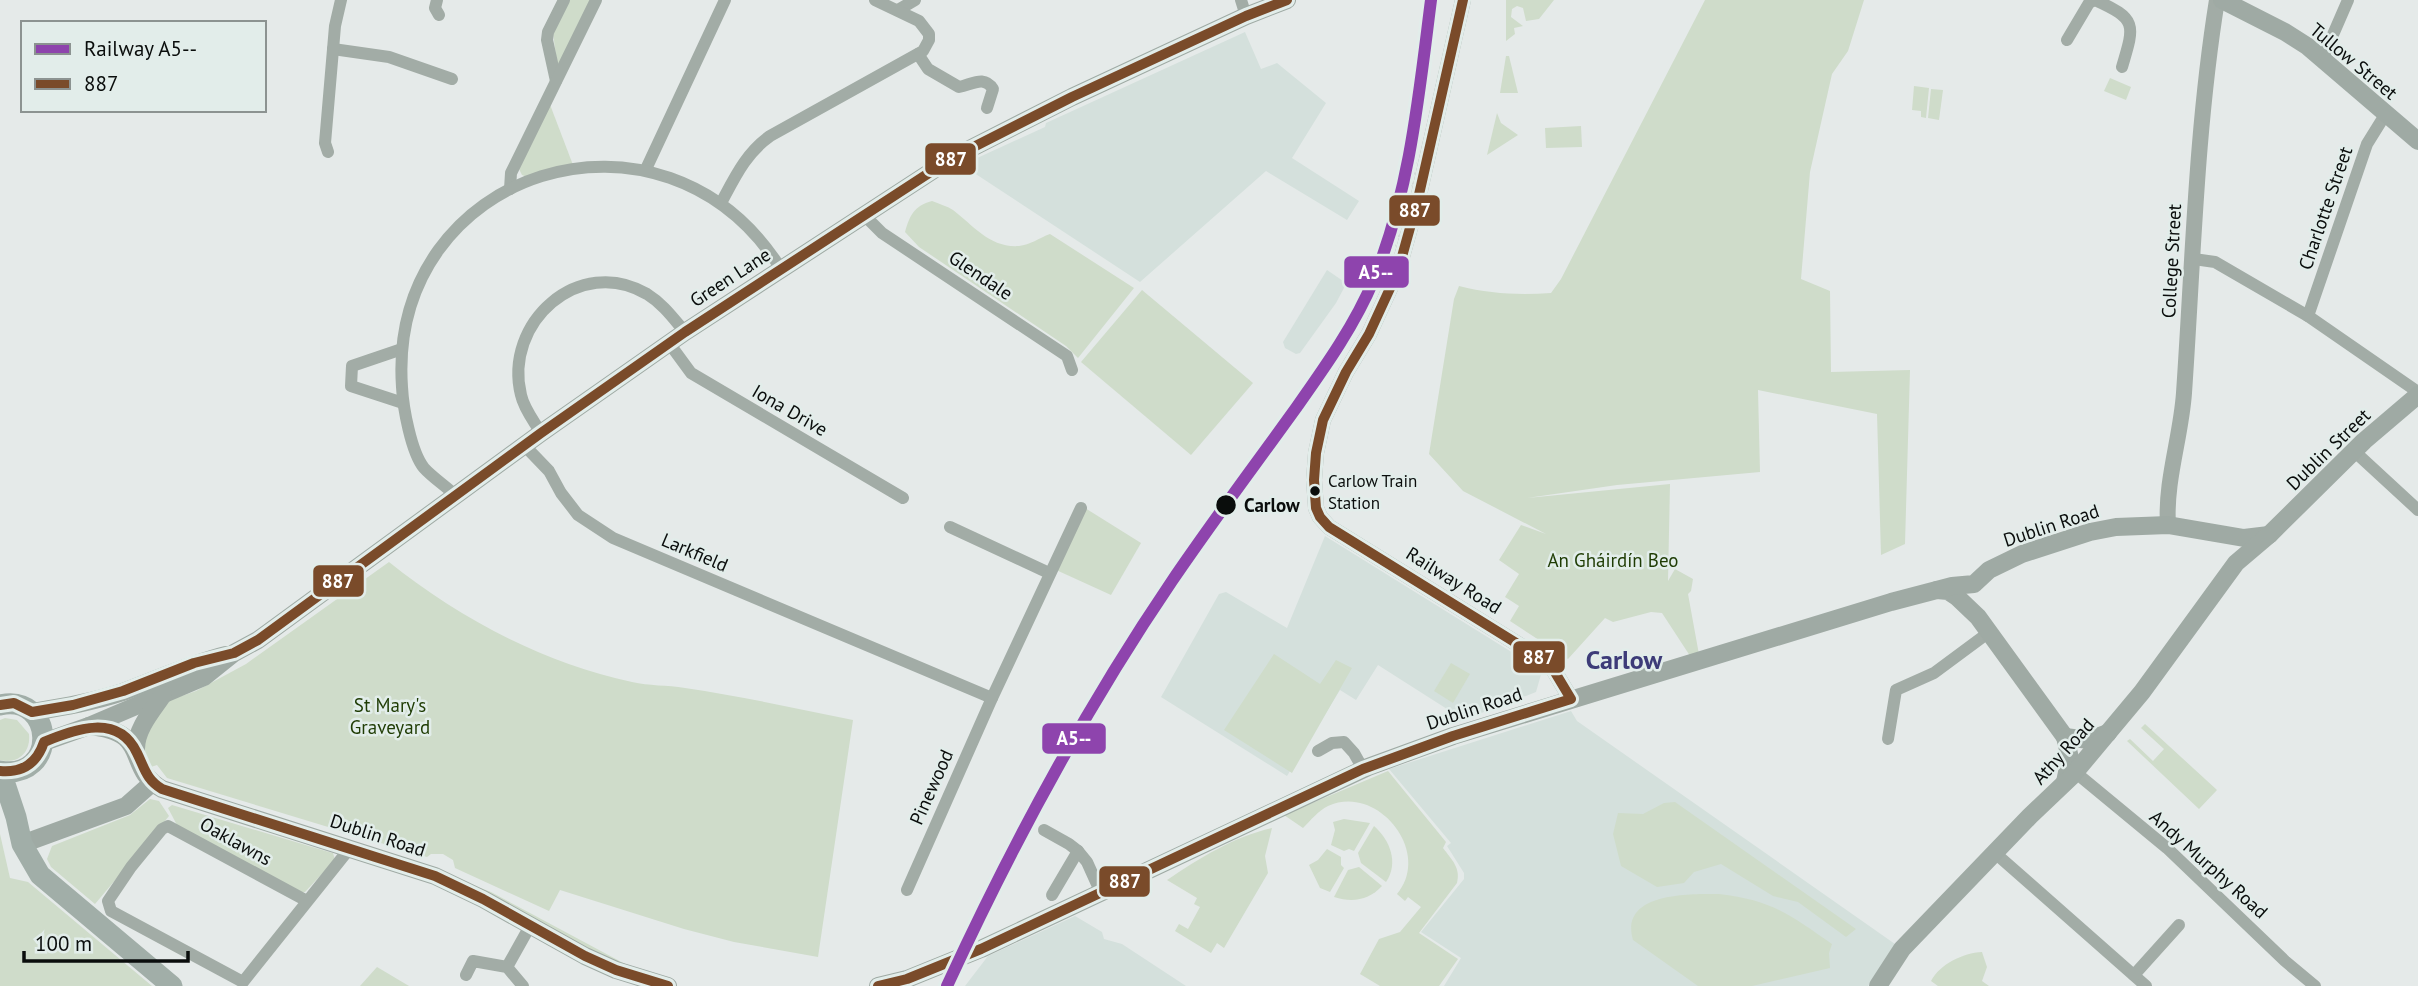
<svg xmlns="http://www.w3.org/2000/svg" width="2418" height="986" font-family="'PT Sans',sans-serif">
  <style>
    .built { fill: #d4e0dc }
    .green { fill: #cfdcca }
    .lines { fill: none; stroke-linecap: round; stroke-linejoin: round }
    .minor { stroke: #a2aca6; stroke-width: 12 }
    .tertiary { stroke: #a2aca6; stroke-width: 16 }
    .secondary { stroke: #9faaa4; stroke-width: 18 }
    .primary { stroke: #a1aea8; stroke-width: 21 }
    .rail { stroke: #a2a9a6; stroke-width: 3.5; stroke-dasharray: 3.5 7; stroke-linecap: butt }
    .bus-1-casing { stroke: #e2edea; stroke-width: 16 }
    .bus-1 { stroke: #7a4b2a; stroke-width: 10 }
    .rail-1-casing { stroke: #e2edea; stroke-width: 18 }
    .rail-1 { stroke: #8e44ad; stroke-width: 12 }
    .bus-dot { fill: #0a0d0c; stroke: #e2edea; stroke-width: 2.5 }
    .labels { text-anchor: middle; dominant-baseline: central; stroke-width: 5; stroke-linejoin: round; paint-order: stroke }
    .bus-label { font-size: 17px; fill: #0a0d0c; stroke: #e2edea; text-anchor: start }
    .street-label { font-size: 19px; fill: #0a0d0c; stroke: #e2edea }
    .stop-label { font-size: 19px; font-weight: bold; fill: #0a0d0c; stroke: #e2edea; text-anchor: start }
    .park-label { font-size: 19px; fill: #1f3c04; stroke: #e2edea }
    .district-label { font-size: 26px; font-weight: bold; fill: #3d3b78; stroke: #e2edea }
    .line-badge { stroke: #e2edea; stroke-width: 2.5 }
    .badge-label { font-size: 19px; text-anchor: middle; font-weight: bold; fill: #fff }
  </style>
  <rect width="100%" height="100%" fill="#e5eae9"/>
  <g class="built">
    <path d="M1245,32L1261,69L1277,63L1326,103L1292,158L1359,201L1347,220L1266,171L1140,282L962,165L1045,127L1046,123Z"/>
    <path d="M1327,270L1346,283L1345,286L1336,303L1300,353L1296,354L1285,348L1283,342Z"/>
    <path d="M1325,536L1542,671L1536,692L1453,724L1447,709L1378,665L1356,700L1340,690L1287,776L1161,697L1219,594L1226,592L1287,628Z"/>
    <path d="M1571,711L1577,721L1895,944L1868,986H1444L1461,958L1421,932L1464,879V873L1447,846L1451,843L1389,769Z"/>
    <path d="M1075,916L1102,932L1104,939L1122,944L1186,986H965L988,956Z"/>
  </g>
  <g class="green">
    <path d="M568,0H590L560,63H557L553,33Z"/>
    <path d="M1506,0H1554L1539,19L1526,21L1523,8L1517,6L1512,9L1511,17L1523,26L1514,28L1515,34L1506,41Z"/>
    <path d="M1705,0H1864L1848,51L1832,74L1810,172L1801,279L1830,291L1831,372L1910,370L1905,544L1881,555L1877,414L1758,390L1760,472L1617,485L1527,498L1670,484L1668,581L1675,569L1693,579L1691,591L1688,594L1700,660L1694,662L1662,613L1651,612L1613,622L1605,618L1568,659L1510,621L1519,606L1505,597L1519,574L1499,560L1521,525L1546,534L1463,491L1429,454L1454,299L1459,286C1490,294 1519,295 1551,293L1561,279Z"/>
    <path d="M1506,56H1509L1518,93H1500Z"/>
    <path d="M2110,78L2131,87L2126,100L2104,91Z"/>
    <path d="M1914,86L1929,88L1926,118L1921,117V111L1912,110Z"/>
    <path d="M1931,89L1943,90L1939,120L1928,118Z"/>
    <path d="M549,102L573,165L527,177L522,175L519,169Z"/>
    <path d="M1497,113L1501,123L1518,135L1487,155Z"/>
    <path d="M1581,126L1582,147L1546,148L1545,128Z"/>
    <path d="M932,201C939,204 947,206 953,210C974,226 990,248 1019,246C1030,245 1039,238 1050,234L1134,288L1078,358L1066,346L919,247L905,232C910,215 914,206 932,201Z"/>
    <path d="M1142,290L1253,383L1191,455L1081,362Z"/>
    <path d="M1085,508L1141,543L1111,595L1054,569Z"/>
    <path d="M389,562C459,618 543,663 632,682C649,686 667,685 685,688C741,696 797,709 853,720L818,957L734,942L684,929L560,890L549,911L455,868L453,860L443,854H431L427,857L167,778L157,765L151,767L143,752L146,729L170,700L196,691L246,664Z"/>
    <path d="M1274,654L1320,684L1336,660L1352,668L1292,773L1224,730Z"/>
    <path d="M1451,663L1470,674L1453,703L1434,691Z"/>
    <path d="M5,718L17,720L29,734C31,752 18,765 0,760V720Z"/>
    <path d="M2145,724L2217,790L2199,809L2127,741L2130,739L2153,761L2164,749L2141,728Z"/>
    <path d="M1388,771L1446,842L1443,848C1452,860 1461,868 1457,883L1419,933L1458,959L1439,986H1380L1360,974L1379,939L1400,932L1421,907L1408,897L1405,901L1397,894C1433,852 1377,783 1328,806C1318,811 1311,820 1303,828L1284,815Z"/>
    <path d="M150,799L159,801L169,816L95,904L51,867L47,859L52,846L130,815Z"/>
    <path d="M1675,802L1856,929L1846,937L1798,902L1773,896L1721,864L1694,872L1684,883L1657,887L1621,866L1613,834L1618,813L1643,814L1664,803Z"/>
    <path d="M172,805L329,852L333,853L335,860L305,892H299L178,827L168,808Z"/>
    <path d="M1344,819L1370,823L1354,851L1349,849L1344,851L1331,845L1335,830L1333,822Z"/>
    <path d="M1374,826C1390,840 1399,863 1386,882L1361,863L1358,853Z"/>
    <path d="M1272,828L1265,856L1268,873L1224,948L1217,943L1211,953L1175,931L1179,924L1188,929L1200,907L1194,904L1197,898L1167,880C1200,858 1233,837 1272,828Z"/>
    <path d="M0,834L10,878L28,882L152,986H0Z"/>
    <path d="M1327,849L1341,857V865L1344,868L1330,892L1320,888L1309,865L1318,860Z"/>
    <path d="M1359,867L1382,886C1369,900 1353,903 1334,897L1348,870Z"/>
    <path d="M457,879L491,892L627,965L626,968Z"/>
    <path d="M1719,894C1772,900 1790,915 1832,944L1829,953L1830,968L1752,986H1698L1633,940C1619,892 1690,894 1719,894Z"/>
    <path d="M1982,952L1987,967L1982,981L1989,986H1938L1931,981C1940,964 1963,953 1982,952Z"/>
    <path d="M377,967L409,986H360Z"/>
  </g>
  <g class="lines">
    <g class="minor">
      <path d="M437,0L435,8L439,15"/>
      <path d="M1241,0L1246,16"/>
      <path d="M898,10L915,0"/>
      <path d="M2067,40L2089,3L2095,0C2137,19 2135,24 2122,67"/>
      <path d="M333,49L389,57L452,79"/>
      <path d="M918,54L928,69L959,87C973,84 984,75 993,89L987,108"/>
      <path d="M2322,60L2348,0"/>
      <path d="M556,81L547,40L548,32L564,0"/>
      <path d="M328,152L325,143L335,26L341,0"/>
      <path d="M646,169L725,0"/>
      <path d="M510,189L511,173L596,0"/>
      <path d="M721,203C735,177 746,153 770,136L923,51L929,40V34L919,21L875,0"/>
      <path d="M864,215L882,233L1067,356L1072,370"/>
      <path d="M2194,259L2215,262L2308,316L2418,392"/>
      <path d="M2308,316L2367,144L2385,115"/>
      <path d="M669,343L691,373L903,498"/>
      <path d="M402,349L352,366L351,386L403,403"/>
      <path d="M541,433C534,421 524,409 521,395C503,323 579,254 647,294C663,304 673,318 685,332"/>
      <path d="M524,445L549,471L561,493L578,515L613,538L992,698"/>
      <path d="M2354,451L2418,510"/>
      <path d="M456,496C446,486 433,478 424,468C411,452 403,407 402,387C387,169 663,82 781,269"/>
      <path d="M950,527L1049,573"/>
      <path d="M1888,739L1896,690L1934,673L1988,633"/>
      <path d="M1318,751L1332,743L1344,742L1354,753L1363,769"/>
      <path d="M2075,772L2167,848L2285,961L2315,986"/>
      <path d="M1044,830L1069,844L1078,851"/>
      <path d="M1995,853L2146,986"/>
      <path d="M907,890L992,698L1081,508"/>
      <path d="M1052,895L1078,851L1087,862L1101,893"/>
      <path d="M307,901L168,826L162,829L131,867L108,901L111,911L243,982L350,848"/>
      <path d="M507,967L530,926"/>
      <path d="M466,975L473,961L507,967L523,986"/>
      <path d="M2134,975L2179,925"/>
    </g>
    <g class="tertiary">
      <path d="M1463,0L1418,199L1398,271L1369,334L1346,372L1323,420L1316,453L1314,480L1316,508L1320,517L1329,527L1550,664L1571,699"/>
      <path d="M2168,525C2165,481 2181,437 2184,393C2193,262 2196,130 2217,0"/>
    </g>
    <g class="secondary">
      <path d="M2222,0L2285,32L2307,46L2418,141"/>
      <path d="M1937,590L1948,591L1957,597L1978,617L2065,737L2070,758L2065,782"/>
      <path d="M32,712C62,707 93,702 123,692C158,679 190,664 226,655"/>
      <path d="M89,726C153,732 123,767 162,789L435,876L483,899L585,956L616,970L668,986"/>
      <path d="M2065,737L2089,740L2108,733"/>
      <path d="M44,742L89,726L204,677L234,653L258,640L541,433L685,332L952,158L1072,97L1246,16L1287,0"/>
      <path d="M136,749C136,729 152,711 163,695"/>
      <path d="M22,844L126,806L152,783"/>
      <path d="M878,986L907,979L981,949L1368,767L1453,736L1891,602L1952,586L1974,584L1989,570L2022,554L2090,532L2116,527L2168,525L2244,538L2269,535"/>
      <path d="M1878,986L1902,949L2030,816L2071,777L2142,692L2236,563L2269,535L2364,441L2418,395"/>
    </g>
    <g class="primary">
      <path d="M0,705C55,693 59,781 0,771"/>
      <path d="M1,772L16,817L22,844L40,875L172,986"/>
    </g>
    <path class="rail" d="M980,915C1031,824 1081,732 1137,644C1196,550 1264,461 1329,371C1349,341 1366,309 1381,277C1420,191 1424,92 1431,0"/>
    <g class="bus-1-casing">
      <g id="bus-1">
        <path d="M0,705L14,703L32,712L73,705L123,691L194,663L234,653L258,640L541,433L685,332L952,158L1072,97L1246,16L1287,0"/>
        <path d="M0,771C23,773 37,763 44,742C76,729 118,713 137,753C145,769 146,779 162,789L435,876L483,899L585,956L616,970L668,986"/>
        <path d="M878,986L907,979L981,949L1363,769L1453,736L1571,699L1550,664L1329,527L1320,517L1316,508L1314,480L1316,453L1323,420L1346,372L1369,334L1398,271L1418,199L1463,0"/>
      </g>
    </g>
    <use href="#bus-1" class="bus-1"/>
    <g class="rail-1-casing">
      <path id="rail-1" d="M947,986C1012,845 1085,709 1172,581C1212,522 1255,465 1296,408C1325,367 1355,325 1374,279C1410,190 1419,94 1431,0"/>
    </g>
    <use href="#rail-1" class="rail-1"/>
  </g>
  <g class="bus-dot">
    <circle cx="1315" cy="491" r="6"/>
    <circle cx="1226" cy="505" r="11"/>
  </g>
  <g class="labels">
    <g class="bus-label">
      <text x="1328" y="481">Carlow Train<tspan x="1328" dy="22">Station</tspan></text>
    </g>
    <g class="street-label">
      <text transform="translate(2354 61) rotate(40)">Tullow Street</text>
      <text transform="translate(2325 208) rotate(-71)">Charlotte Street</text>
      <text transform="translate(2171 261) rotate(-87)">College Street</text>
      <text transform="translate(981 275) rotate(34)">Glendale</text>
      <text transform="translate(730 277) rotate(-33)">Green Lane</text>
      <text transform="translate(790 410) rotate(30)">Iona Drive</text>
      <text transform="translate(2328 449) rotate(-44)">Dublin Street</text>
      <text transform="translate(2051 525) rotate(-18)">Dublin Road</text>
      <text transform="translate(695 552) rotate(23)">Larkfield</text>
      <text transform="translate(1454 580) rotate(32)">Railway Road</text>
      <text transform="translate(1474 708) rotate(-18)">Dublin Road</text>
      <text transform="translate(2063 751) rotate(-48)">Athy Road</text>
      <text transform="translate(931 787) rotate(-66)">Pinewood</text>
      <text transform="translate(378 835) rotate(18)">Dublin Road</text>
      <text transform="translate(236 841) rotate(29)">Oaklawns</text>
      <text transform="translate(2209 864) rotate(42)">Andy Murphy Road</text>
    </g>
    <g class="stop-label">
      <text x="1244" y="505">Carlow</text>
    </g>
    <g class="park-label">
      <text x="1613" y="560">An Gháirdín Beo</text>
      <text x="390" y="705">St Mary's<tspan x="390" dy="22">Graveyard</tspan></text>
    </g>
    <g class="district-label">
      <text x="1624" y="659">Carlow</text>
    </g>
  </g>
  <g class="line-badge">
    <rect x="924" y="142" width="53" height="34" rx="7" fill="#7a4b2a"/>
    <rect x="1388" y="194" width="53" height="33" rx="7" fill="#7a4b2a"/>
    <rect x="1343" y="255" width="67" height="34" rx="7" fill="#8e44ad"/>
    <rect x="312" y="564" width="53" height="34" rx="7" fill="#7a4b2a"/>
    <rect x="1512" y="640" width="54" height="34" rx="7" fill="#7a4b2a"/>
    <rect x="1041" y="722" width="66" height="33" rx="7" fill="#8e44ad"/>
    <rect x="1098" y="865" width="53" height="33" rx="7" fill="#7a4b2a"/>
  </g>
  <g class="badge-label">
    <text x="951" y="166">887</text>
    <text x="1415" y="217">887</text>
    <text x="1376" y="279">A5--</text>
    <text x="338" y="588">887</text>
    <text x="1539" y="664">887</text>
    <text x="1074" y="745">A5--</text>
    <text x="1125" y="888">887</text>
  </g>
  <rect x="21" y="21" width="245" height="91" fill="#e2edea" stroke="#8c9391" stroke-width="2"/>
  <rect x="35" y="44" width="35" height="10" fill="#8e44ad" stroke="#8c9391" stroke-width="2"/>
  <text x="84" y="56" font-size="21" fill="#0a0d0c">Railway A5--</text>
  <rect x="35" y="79" width="35" height="10" fill="#7a4b2a" stroke="#8c9391" stroke-width="2"/>
  <text x="84" y="91" font-size="21" fill="#0a0d0c">887</text>
  <path d="M24 951v10h164v-10" fill="none" stroke="#0a0d0c" stroke-width="3.5"/>
  <text x="35" y="951" font-size="21" fill="#0a0d0c" stroke="#e2edea" stroke-width="5" paint-order="stroke">100 m</text>
</svg>
